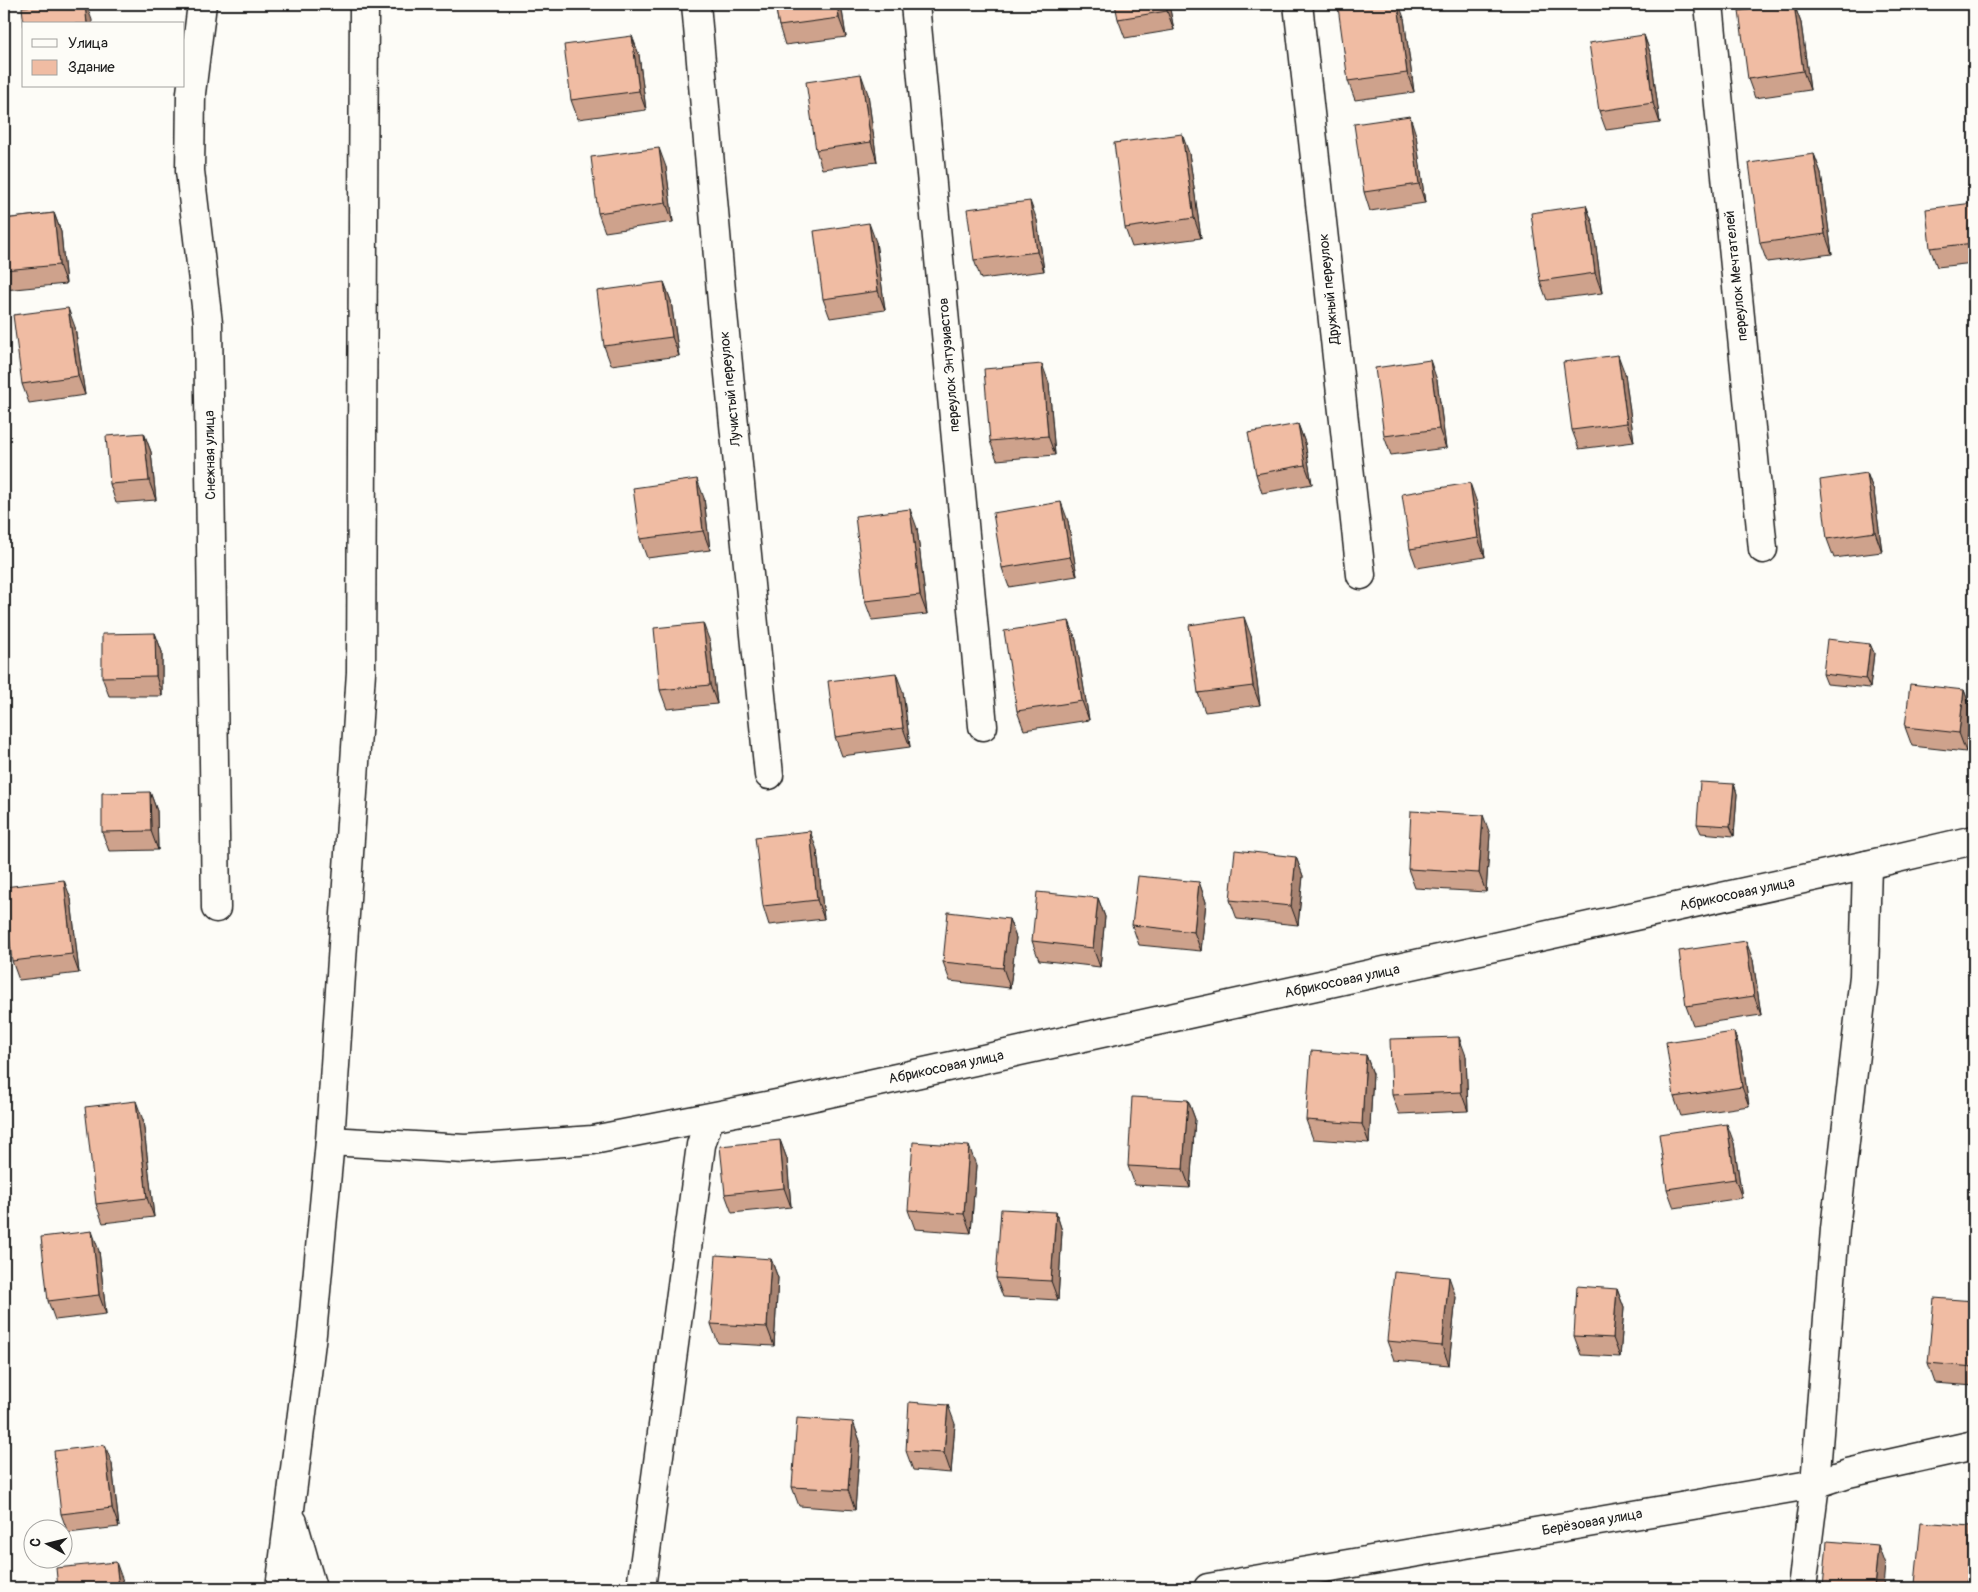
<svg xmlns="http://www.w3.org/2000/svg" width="1978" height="1592" font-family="Pangolin,sans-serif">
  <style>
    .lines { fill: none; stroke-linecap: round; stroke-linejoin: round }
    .minor-casing { stroke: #1c1c1c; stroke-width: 31 }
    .minor { stroke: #fdfcf7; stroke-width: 28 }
    .wall { fill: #cea28c; stroke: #1c1c1c }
    .shaded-wall { fill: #a88472; stroke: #1c1c1c }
    .building { fill: #f0bca3; stroke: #1c1c1c }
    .labels { text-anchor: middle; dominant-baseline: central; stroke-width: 5; stroke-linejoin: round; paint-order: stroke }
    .street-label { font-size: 14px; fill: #1c1c1c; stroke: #fdfcf7 }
  </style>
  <rect width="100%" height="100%" fill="#fdfcf7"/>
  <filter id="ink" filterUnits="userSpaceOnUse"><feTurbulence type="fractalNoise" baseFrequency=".02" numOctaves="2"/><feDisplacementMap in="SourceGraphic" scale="10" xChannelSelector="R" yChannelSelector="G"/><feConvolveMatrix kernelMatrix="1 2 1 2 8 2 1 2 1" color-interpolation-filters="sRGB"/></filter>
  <g filter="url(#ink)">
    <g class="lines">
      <g class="minor-casing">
        <g id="minor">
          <path d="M202,4L191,93L190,171L208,323L216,908"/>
          <path d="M696,4L723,314L769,775"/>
          <path d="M915,4L983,726"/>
          <path d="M1298,4L1361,575"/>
          <path d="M1709,4L1763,549"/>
          <path d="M330,1141L465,1149L593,1140L792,1101L1867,865L1974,840"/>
          <path d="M293,1522L312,1588"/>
          <path d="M280,1588L312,1334L330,1141L361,672L364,4"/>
          <path d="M641,1588L701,1145L709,1119"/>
          <path d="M1208,1588L1815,1484L1848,1473L1974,1445"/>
          <path d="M1802,1588L1815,1484L1835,1229L1864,976L1867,865"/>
        </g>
      </g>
      <use href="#minor" class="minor"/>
    </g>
    <g class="wall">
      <path d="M775,4H841L846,37L785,45L779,26Z"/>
      <path d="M1169,4L1174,30L1125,38L1118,19Z"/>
      <path d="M1794,4L1801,23L1810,90L1755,98L1748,79Z"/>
      <path d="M1404,18L1414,92L1355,100L1348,81Z"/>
      <path d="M1644,35L1651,55L1660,123L1606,130L1599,111Z"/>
      <path d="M632,36L639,55L646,110L578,119L571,100Z"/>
      <path d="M868,94L877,162L822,169L816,150Z"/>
      <path d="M1416,135L1425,203L1370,211L1364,192Z"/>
      <path d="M1189,153L1201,238L1132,247L1125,228Z"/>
      <path d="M1814,154L1821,173L1832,254L1767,262L1760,243Z"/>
      <path d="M666,167L673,222L605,232L598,213Z"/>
      <path d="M1586,205L1593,224L1602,293L1547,300L1540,281Z"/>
      <path d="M1974,207V263L1937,267L1930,248Z"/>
      <path d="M54,213L61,232L66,284L4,290V219Z"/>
      <path d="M1037,220L1044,271L981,279L974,260Z"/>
      <path d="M876,242L885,310L830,318L823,299Z"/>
      <path d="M664,282L671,301L679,356L611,365L604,346Z"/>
      <path d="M75,327L85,395L29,403L22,384Z"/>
      <path d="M1625,374L1634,442L1579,449L1572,430Z"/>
      <path d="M1437,380L1446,448L1391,455L1384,436Z"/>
      <path d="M1049,383L1055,455L997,460L990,441Z"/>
      <path d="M1298,424L1305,443L1312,484L1262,493L1256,474Z"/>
      <path d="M144,433L151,452L156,500L116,503L110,484Z"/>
      <path d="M1867,473L1874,492L1882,552L1834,558L1827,539Z"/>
      <path d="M704,498L710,550L647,558L640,539Z"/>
      <path d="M1477,503L1485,557L1417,568L1410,549Z"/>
      <path d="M1068,521L1077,576L1009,587L1002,568Z"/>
      <path d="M917,528L927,614L872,620L865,601Z"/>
      <path d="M1069,621L1076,640L1089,720L1024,730L1017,711Z"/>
      <path d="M155,633L162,652V696H109L102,677Z"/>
      <path d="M1251,636L1260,705L1205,712L1198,693Z"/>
      <path d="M710,642L717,704L667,709L660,690Z"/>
      <path d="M1870,644L1874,653L1870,688L1827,684L1823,674Z"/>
      <path d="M1964,690L1971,709L1966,752L1912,746L1905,727Z"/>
      <path d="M903,692L910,747L842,756L835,737Z"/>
      <path d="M1734,784L1737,794L1734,836L1701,833L1697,824Z"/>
      <path d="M150,792L157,811L158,850L109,851L102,832Z"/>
      <path d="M1490,834L1486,892L1415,888L1408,869Z"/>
      <path d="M817,850L824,919L769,925L763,906Z"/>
      <path d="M1296,857L1303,876L1298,925L1237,919L1230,900Z"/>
      <path d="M1199,882L1206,902L1201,951L1139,945L1132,925Z"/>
      <path d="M1098,898L1105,917L1100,967L1039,960L1032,941Z"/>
      <path d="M71,899L79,973L19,980L12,961Z"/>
      <path d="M1009,919L1016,938L1010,988L950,981L943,962Z"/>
      <path d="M1753,960L1761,1015L1693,1025L1686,1006Z"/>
      <path d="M1741,1051L1749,1106L1681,1116L1674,1097Z"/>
      <path d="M1366,1055L1373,1074L1369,1143L1313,1139L1306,1120Z"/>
      <path d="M1466,1056L1468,1111L1399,1114L1392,1095Z"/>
      <path d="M1188,1100L1195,1119L1190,1188L1135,1185L1128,1166Z"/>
      <path d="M143,1120L154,1217L103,1223L96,1204Z"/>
      <path d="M780,1140L787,1159L791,1207L732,1213L725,1194Z"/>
      <path d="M1734,1143L1742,1198L1674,1208L1667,1189Z"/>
      <path d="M976,1165L971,1233L915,1229L908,1210Z"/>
      <path d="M1056,1212L1062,1231L1058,1300L1003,1297L996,1278Z"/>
      <path d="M99,1251L106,1314L55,1320L48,1301Z"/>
      <path d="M771,1259L778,1278L774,1346L718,1343L711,1324Z"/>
      <path d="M1617,1289L1624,1308L1620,1357L1581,1355L1574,1336Z"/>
      <path d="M1456,1297L1449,1365L1394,1360L1387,1341Z"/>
      <path d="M1974,1301V1386L1935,1383L1928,1363Z"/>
      <path d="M853,1422L860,1441L855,1510L799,1506L792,1487Z"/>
      <path d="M955,1424L951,1473L913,1470L906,1451Z"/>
      <path d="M112,1464L119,1527L68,1533L61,1514Z"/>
      <path d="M1915,1584L1974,1588H1917Z"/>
    </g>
    <g class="shaded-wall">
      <path d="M85,4H86L92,20V24H87Z"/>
      <path d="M837,4H841L846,37L839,18Z"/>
      <path d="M1166,4H1169L1174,30L1167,11Z"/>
      <path d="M1398,4H1399L1404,18L1414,92L1407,73Z"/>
      <path d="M1794,4L1801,23L1810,90L1803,71Z"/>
      <path d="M1644,35L1651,55L1660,123L1653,103Z"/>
      <path d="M632,36L639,55L646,110L639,91Z"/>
      <path d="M861,74L868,94L877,162L871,142Z"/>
      <path d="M1410,116L1416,135L1425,203L1419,184Z"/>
      <path d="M1182,134L1189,153L1201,238L1194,218Z"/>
      <path d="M659,148L666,167L673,222L666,203Z"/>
      <path d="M1814,154L1821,173L1832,254L1825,234Z"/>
      <path d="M1030,201L1037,220L1044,271L1037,252Z"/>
      <path d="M1586,205L1593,224L1602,293L1595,273Z"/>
      <path d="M54,213L61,232L66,284L59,265Z"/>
      <path d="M869,223L876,242L885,310L878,291Z"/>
      <path d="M664,282L671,301L679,356L672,337Z"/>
      <path d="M68,308L75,327L85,395L78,376Z"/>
      <path d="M1618,355L1625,374L1634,442L1627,423Z"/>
      <path d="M1430,360L1437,380L1446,448L1439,429Z"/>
      <path d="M1042,364L1049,383L1055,455L1048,436Z"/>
      <path d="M1298,424L1305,443L1312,484L1305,465Z"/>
      <path d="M144,433L151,452L156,500L149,481Z"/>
      <path d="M1867,473L1874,492L1882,552L1875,532Z"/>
      <path d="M697,479L704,498L710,550L703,531Z"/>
      <path d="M1470,483L1477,503L1485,557L1478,538Z"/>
      <path d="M1061,502L1068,521L1077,576L1070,557Z"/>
      <path d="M910,509L917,528L927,614L920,595Z"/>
      <path d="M1244,617L1251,636L1260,705L1253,686Z"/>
      <path d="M1069,621L1076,640L1089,720L1082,701Z"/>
      <path d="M703,623L710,642L717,704L710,685Z"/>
      <path d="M155,633L162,652V696L156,676Z"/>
      <path d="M1870,644L1874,653L1870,688L1866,679Z"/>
      <path d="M896,673L903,692L910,747L903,728Z"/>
      <path d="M1964,690L1971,709L1966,752L1959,733Z"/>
      <path d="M1734,784L1737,794L1734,836L1730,826Z"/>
      <path d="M150,792L157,811L158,850L151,831Z"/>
      <path d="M1483,815L1490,834L1486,892L1479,873Z"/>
      <path d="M810,831L817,850L824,919L817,900Z"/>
      <path d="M1296,857L1303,876L1298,925L1291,906Z"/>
      <path d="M64,880L71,899L79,973L72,954Z"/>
      <path d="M1199,882L1206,902L1201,951L1194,932Z"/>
      <path d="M1098,898L1105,917L1100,967L1093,948Z"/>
      <path d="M1009,919L1016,938L1010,988L1003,968Z"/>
      <path d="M1746,941L1753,960L1761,1015L1754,996Z"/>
      <path d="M1734,1032L1741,1051L1749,1106L1742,1087Z"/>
      <path d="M1459,1037L1466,1056L1468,1111L1461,1092Z"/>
      <path d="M1366,1055L1373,1074L1369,1143L1362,1124Z"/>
      <path d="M1188,1100L1195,1119L1190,1188L1183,1169Z"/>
      <path d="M136,1101L143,1120L154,1217L147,1198Z"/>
      <path d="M1727,1124L1734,1143L1742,1198L1735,1179Z"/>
      <path d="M780,1140L787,1159L791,1207L784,1188Z"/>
      <path d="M969,1146L976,1165L971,1233L964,1214Z"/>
      <path d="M1056,1212L1062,1231L1058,1300L1051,1281Z"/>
      <path d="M92,1231L99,1251L106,1314L99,1295Z"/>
      <path d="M771,1259L778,1278L774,1346L767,1327Z"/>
      <path d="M1449,1277L1456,1297L1449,1365L1442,1346Z"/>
      <path d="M1617,1289L1624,1308L1620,1357L1613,1338Z"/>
      <path d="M948,1405L955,1424L951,1473L944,1453Z"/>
      <path d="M853,1422L860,1441L855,1510L848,1490Z"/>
      <path d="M105,1445L112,1464L119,1527L112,1508Z"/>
      <path d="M1971,1526L1974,1535V1588H1966Z"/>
      <path d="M1878,1545L1885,1564L1883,1588H1874Z"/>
      <path d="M116,1562L123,1581L124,1588H119Z"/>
    </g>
    <g class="building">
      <path d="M58,4H85L87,24H24V26L22,7Z"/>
      <path d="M775,4H837L839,18L779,26Z"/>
      <path d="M1115,4H1166L1167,11L1118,19Z"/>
      <path d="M1365,4H1398L1407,73L1348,81L1338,7Z"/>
      <path d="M1791,4H1794L1803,71L1748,79L1739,11Z"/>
      <path d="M1644,35L1653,103L1599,111L1589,43Z"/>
      <path d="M632,36L639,91L571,100L564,45Z"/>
      <path d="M861,74L871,142L816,150L806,82Z"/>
      <path d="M1410,116L1419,184L1364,192L1354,124Z"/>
      <path d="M1182,134L1194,218L1125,228L1114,143Z"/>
      <path d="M659,148L666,203L598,213L591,157Z"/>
      <path d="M1814,154L1825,234L1760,243L1749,163Z"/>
      <path d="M1030,201L1037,252L974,260L967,209Z"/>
      <path d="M1973,203L1974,213V243L1930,248L1926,209Z"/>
      <path d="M1586,205L1595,273L1540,281L1531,213Z"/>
      <path d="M54,213L59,265L4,270V219Z"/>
      <path d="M869,223L878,291L823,299L814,231Z"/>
      <path d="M664,282L672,337L604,346L597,291Z"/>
      <path d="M68,308L78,376L22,384L13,315Z"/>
      <path d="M1618,355L1627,423L1572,430L1563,362Z"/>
      <path d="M1430,360L1439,429L1384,436L1375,368Z"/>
      <path d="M1042,364L1048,436L990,441L984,369Z"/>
      <path d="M1298,424L1305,465L1256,474L1248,433Z"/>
      <path d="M144,433L149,481L110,484L106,436Z"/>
      <path d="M1867,473L1875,532L1827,539L1820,480Z"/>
      <path d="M697,479L703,531L640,539L633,488Z"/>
      <path d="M1470,483L1478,538L1410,549L1402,494Z"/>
      <path d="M1061,502L1070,557L1002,568L993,513Z"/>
      <path d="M910,509L920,595L865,601L855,516Z"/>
      <path d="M1244,617L1253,686L1198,693L1189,625Z"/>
      <path d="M1069,621L1082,701L1017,711L1004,631Z"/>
      <path d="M703,623L710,685L660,690L654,628Z"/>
      <path d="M155,633L156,676L102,677V634Z"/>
      <path d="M1827,639L1870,644L1866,679L1823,674Z"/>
      <path d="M896,673L903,728L835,737L828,681Z"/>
      <path d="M1910,684L1964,690L1959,733L1905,727Z"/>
      <path d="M1700,782L1734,784L1730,826L1697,824Z"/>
      <path d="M150,792L151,831L102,832V793Z"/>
      <path d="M1411,811L1483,815L1479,873L1408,869Z"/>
      <path d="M810,831L817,900L763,906L755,837Z"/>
      <path d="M1235,850L1296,857L1291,906L1230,900Z"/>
      <path d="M1138,876L1199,882L1194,932L1132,925Z"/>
      <path d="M64,880L72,954L12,961L4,887Z"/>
      <path d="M1037,892L1098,898L1093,948L1032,941Z"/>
      <path d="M948,912L1009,919L1003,968L943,962Z"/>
      <path d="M1746,941L1754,996L1686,1006L1679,951Z"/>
      <path d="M1734,1032L1742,1087L1674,1097L1666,1042Z"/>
      <path d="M1459,1037L1461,1092L1392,1095L1390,1039Z"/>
      <path d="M1311,1051L1366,1055L1362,1124L1306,1120Z"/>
      <path d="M1132,1097L1188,1100L1183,1169L1128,1166Z"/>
      <path d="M136,1101L147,1198L96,1204L85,1107Z"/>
      <path d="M1727,1124L1735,1179L1667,1189L1659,1134Z"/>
      <path d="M780,1140L784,1188L725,1194L720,1146Z"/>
      <path d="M913,1142L969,1146L964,1214L908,1210Z"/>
      <path d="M1001,1209L1056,1212L1051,1281L996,1278Z"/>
      <path d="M92,1231L99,1295L48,1301L41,1237Z"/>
      <path d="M716,1255L771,1259L767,1327L711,1324Z"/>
      <path d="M1394,1272L1449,1277L1442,1346L1387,1341Z"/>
      <path d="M1577,1286L1617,1289L1613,1338L1574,1336Z"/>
      <path d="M1934,1298L1974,1301V1367L1928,1363Z"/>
      <path d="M909,1402L948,1405L944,1453L906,1451Z"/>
      <path d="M797,1418L853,1422L848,1490L792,1487Z"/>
      <path d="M105,1445L112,1508L61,1514L54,1451Z"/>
      <path d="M1921,1522L1971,1526L1966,1588L1915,1584Z"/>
      <path d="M1827,1541L1878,1545L1874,1588H1823Z"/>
      <path d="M116,1562L119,1588H58L56,1568Z"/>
      <path d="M1619,1586L1652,1588H1619Z"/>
    </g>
  </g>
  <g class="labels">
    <g class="street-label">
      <text transform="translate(1736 276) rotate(-96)">переулок Мечтателей</text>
      <text transform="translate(1329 289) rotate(-96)">Дружный переулок</text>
      <text transform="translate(949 365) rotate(-95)">переулок Энтузиастов</text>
      <text transform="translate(730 389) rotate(-96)">Лучистый переулок</text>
      <text transform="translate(210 455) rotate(-91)">Снежная улица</text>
      <text transform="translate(1737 894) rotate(-12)">Абрикосовая улица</text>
      <text transform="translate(1342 981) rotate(-12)">Абрикосовая улица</text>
      <text transform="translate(946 1067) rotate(-12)">Абрикосовая улица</text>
      <text transform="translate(1592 1522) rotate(-10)">Берёзовая улица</text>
    </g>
  </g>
  <rect width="1978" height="1592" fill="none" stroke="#fdfcf7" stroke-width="20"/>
  <rect x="10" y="10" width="1958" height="1572" fill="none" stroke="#1c1c1c" stroke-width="2" filter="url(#ink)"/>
  <rect x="22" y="22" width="162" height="65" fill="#fdfcf7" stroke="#a3a29f"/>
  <rect x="32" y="39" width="25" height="8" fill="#fdfcf7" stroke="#a3a29f"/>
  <text x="68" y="48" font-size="15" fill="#1c1c1c">Улица</text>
  <rect x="32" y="60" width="25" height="15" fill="#f0bca3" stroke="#a3a29f"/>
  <text x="68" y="72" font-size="15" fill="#1c1c1c">Здание</text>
  <g transform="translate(48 1544) rotate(277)"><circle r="24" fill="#fdfcf7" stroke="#a3a29f"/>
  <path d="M0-4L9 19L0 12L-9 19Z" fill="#1c1c1c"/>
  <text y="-8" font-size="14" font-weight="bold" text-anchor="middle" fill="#1c1c1c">С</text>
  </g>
</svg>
